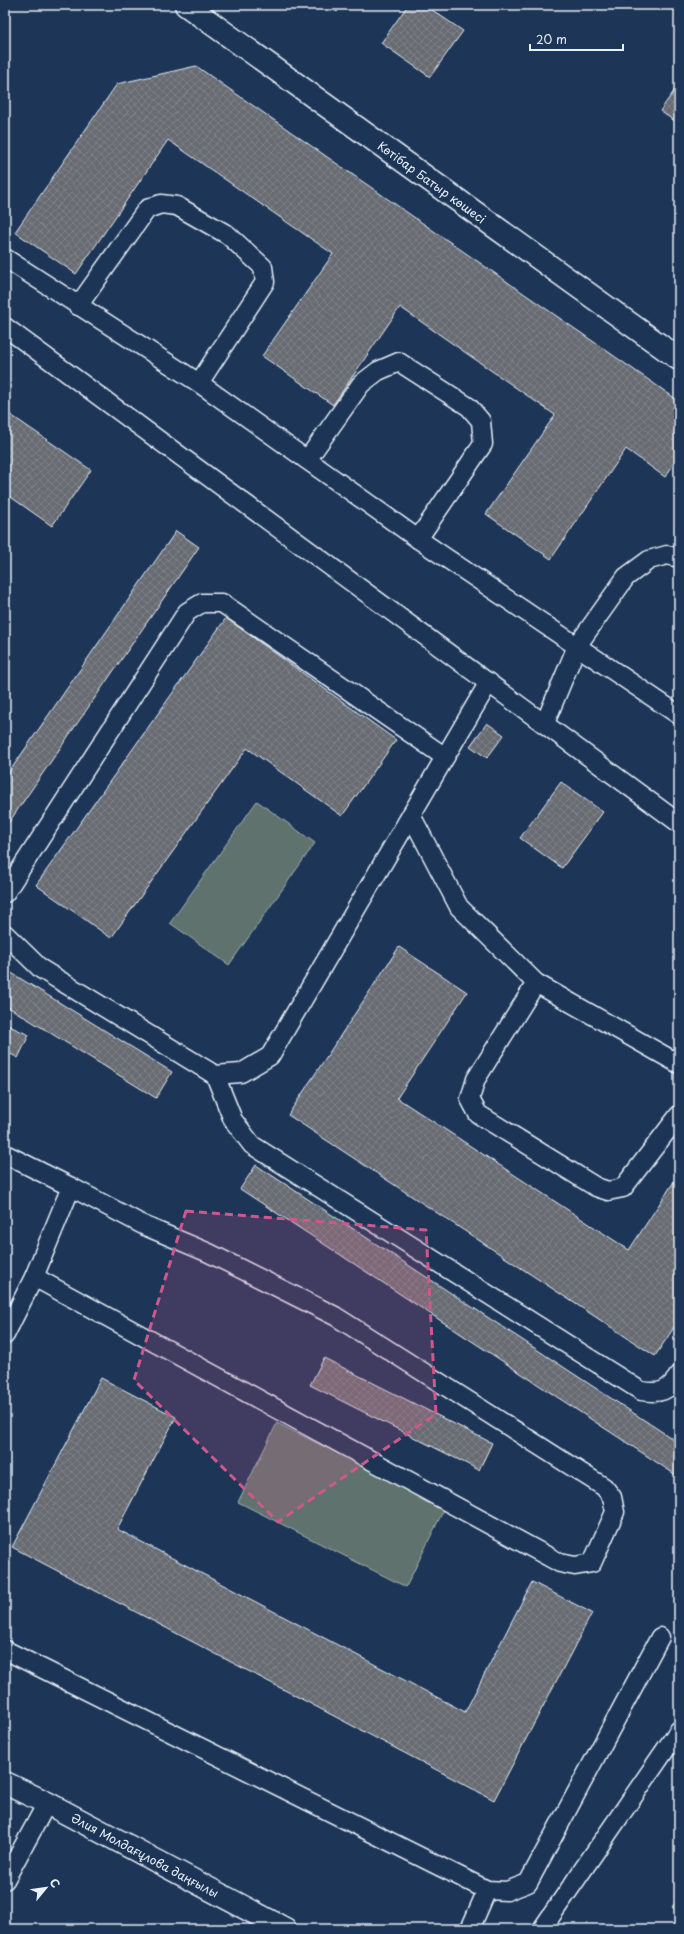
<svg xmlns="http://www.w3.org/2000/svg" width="684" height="1934" font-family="'Playpen Sans',sans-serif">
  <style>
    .park { fill: #5e726d; stroke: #a3b2b2 }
    .building { fill: url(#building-cross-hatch); stroke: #e8f1f8 }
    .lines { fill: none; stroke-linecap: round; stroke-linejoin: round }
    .service-casing { stroke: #e8f1f8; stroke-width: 21 }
    .minor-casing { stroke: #e8f1f8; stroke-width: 25 }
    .secondary-casing { stroke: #e8f1f8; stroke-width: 25 }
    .service { stroke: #1d3557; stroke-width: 18 }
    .minor { stroke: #1d3557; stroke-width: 22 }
    .secondary { stroke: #1d3557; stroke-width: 22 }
    .marked { fill: #cd598a; fill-opacity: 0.2; stroke: #cd598a; stroke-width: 3; stroke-dasharray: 8 5; stroke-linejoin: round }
    .labels { text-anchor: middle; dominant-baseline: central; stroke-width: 3; stroke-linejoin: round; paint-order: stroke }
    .street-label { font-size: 12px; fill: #e8f1f8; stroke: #1d3557 }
  </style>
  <defs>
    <pattern id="building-cross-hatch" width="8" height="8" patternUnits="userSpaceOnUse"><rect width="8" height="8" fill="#676c72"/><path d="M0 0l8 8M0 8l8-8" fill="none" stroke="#7d8187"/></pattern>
  </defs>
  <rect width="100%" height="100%" fill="#1d3557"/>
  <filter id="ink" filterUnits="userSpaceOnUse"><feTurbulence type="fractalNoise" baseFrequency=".025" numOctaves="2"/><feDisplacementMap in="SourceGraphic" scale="8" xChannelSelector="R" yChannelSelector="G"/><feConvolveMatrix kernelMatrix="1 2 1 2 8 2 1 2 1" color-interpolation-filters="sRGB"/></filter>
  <g filter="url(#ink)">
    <g class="park">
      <path d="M257,801L315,843L229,965L170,923Z"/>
      <path d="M277,1423L445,1507L406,1587L238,1502Z"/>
    </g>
    <g class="building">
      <path d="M327,5H342L337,12Z"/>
      <path d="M408,5H425L463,31L430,77L381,43Z"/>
      <path d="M196,66L679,401V457L665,477L626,449L551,559L486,514L555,415L400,307L333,405L262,356L333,254L168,140L76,274L15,232L117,84Z"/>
      <path d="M679,84V124L660,111Z"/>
      <path d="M5,411L91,470L52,526L5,493Z"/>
      <path d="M176,531L199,547L5,828V778Z"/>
      <path d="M226,618L396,740L342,816L247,748L111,938L36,885Z"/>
      <path d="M487,723L504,735L487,758L470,746Z"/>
      <path d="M561,782L603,812L562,868L520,838Z"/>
      <path d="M399,947L467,992L397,1098L629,1250L679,1174V1320L655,1356L288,1115Z"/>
      <path d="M5,969L172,1072L156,1098L5,1005Z"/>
      <path d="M5,1024L29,1035L18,1058L5,1051Z"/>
      <path d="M256,1165L679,1443V1477L240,1189Z"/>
      <path d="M324,1358L492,1443L479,1470L310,1385Z"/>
      <path d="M101,1378L176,1417L117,1529L465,1712L532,1582L592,1613L494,1800L12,1547Z"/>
      <path d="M679,1898V1912L672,1907Z"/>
    </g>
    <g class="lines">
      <g class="service-casing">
        <g id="service">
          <path d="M5,258L199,383L418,539L679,715"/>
          <path d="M78,306L147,209L161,204L177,206L228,235L263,267L265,282L199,383"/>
          <path d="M5,327L679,823"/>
          <path d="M307,460L361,384L378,371L399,362L469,407L481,421L483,444L418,539"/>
          <path d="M545,723L577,646L626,577L649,560L667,555L679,558"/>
          <path d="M411,815L459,907L536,983L679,1064"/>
          <path d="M5,893L187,612L202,603H222L445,757"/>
          <path d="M5,934L41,969L215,1075L241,1073L270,1056L489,682"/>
          <path d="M536,983L476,1079L470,1099L478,1114L596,1187L608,1191L623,1188L679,1115"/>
          <path d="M215,1075L233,1120L252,1145L641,1391C660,1394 668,1392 679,1375"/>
          <path d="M5,1154L71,1187L34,1277L5,1335"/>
          <path d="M34,1277L560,1563L575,1566L592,1563L615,1512L612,1497L604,1487L335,1316L209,1253L145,1226L71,1187"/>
          <path d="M5,1650L487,1890L507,1891L528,1883L660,1637"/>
          <path d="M5,1880L47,1803"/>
          <path d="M470,1929L487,1890"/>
          <path d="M542,1929L679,1730"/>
        </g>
      </g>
      <g class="minor-casing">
        <path id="minor" d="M186,5L679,359"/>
      </g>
      <g class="secondary-casing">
        <path id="secondary" d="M5,1783L47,1803L285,1929"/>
      </g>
      <use href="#service" class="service"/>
      <use href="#minor" class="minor"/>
      <use href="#secondary" class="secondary"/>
    </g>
  </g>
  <path class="marked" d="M186,1211L426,1230L436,1414L278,1522L134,1380Z"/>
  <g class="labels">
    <g class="street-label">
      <text transform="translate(432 182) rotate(36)">Көтібар Батыр көшесі</text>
      <text transform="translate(145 1855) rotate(28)">Әлия Молдағұлова даңғылы</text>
    </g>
  </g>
  <rect width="684" height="1934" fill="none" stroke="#1d3557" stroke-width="20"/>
  <rect x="10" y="10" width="664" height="1914" fill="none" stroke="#e8f1f8" stroke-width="1.5" filter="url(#ink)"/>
  <g transform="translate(46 1888) rotate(61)" stroke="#1d3557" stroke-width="3" paint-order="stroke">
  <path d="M0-3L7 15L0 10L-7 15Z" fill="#e8f1f8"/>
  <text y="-6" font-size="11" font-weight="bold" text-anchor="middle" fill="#e8f1f8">С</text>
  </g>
  <path d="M530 44v6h93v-6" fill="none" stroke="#e8f1f8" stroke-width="2"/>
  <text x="536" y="44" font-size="12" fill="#e8f1f8" stroke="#1d3557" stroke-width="3" paint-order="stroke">20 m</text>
</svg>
